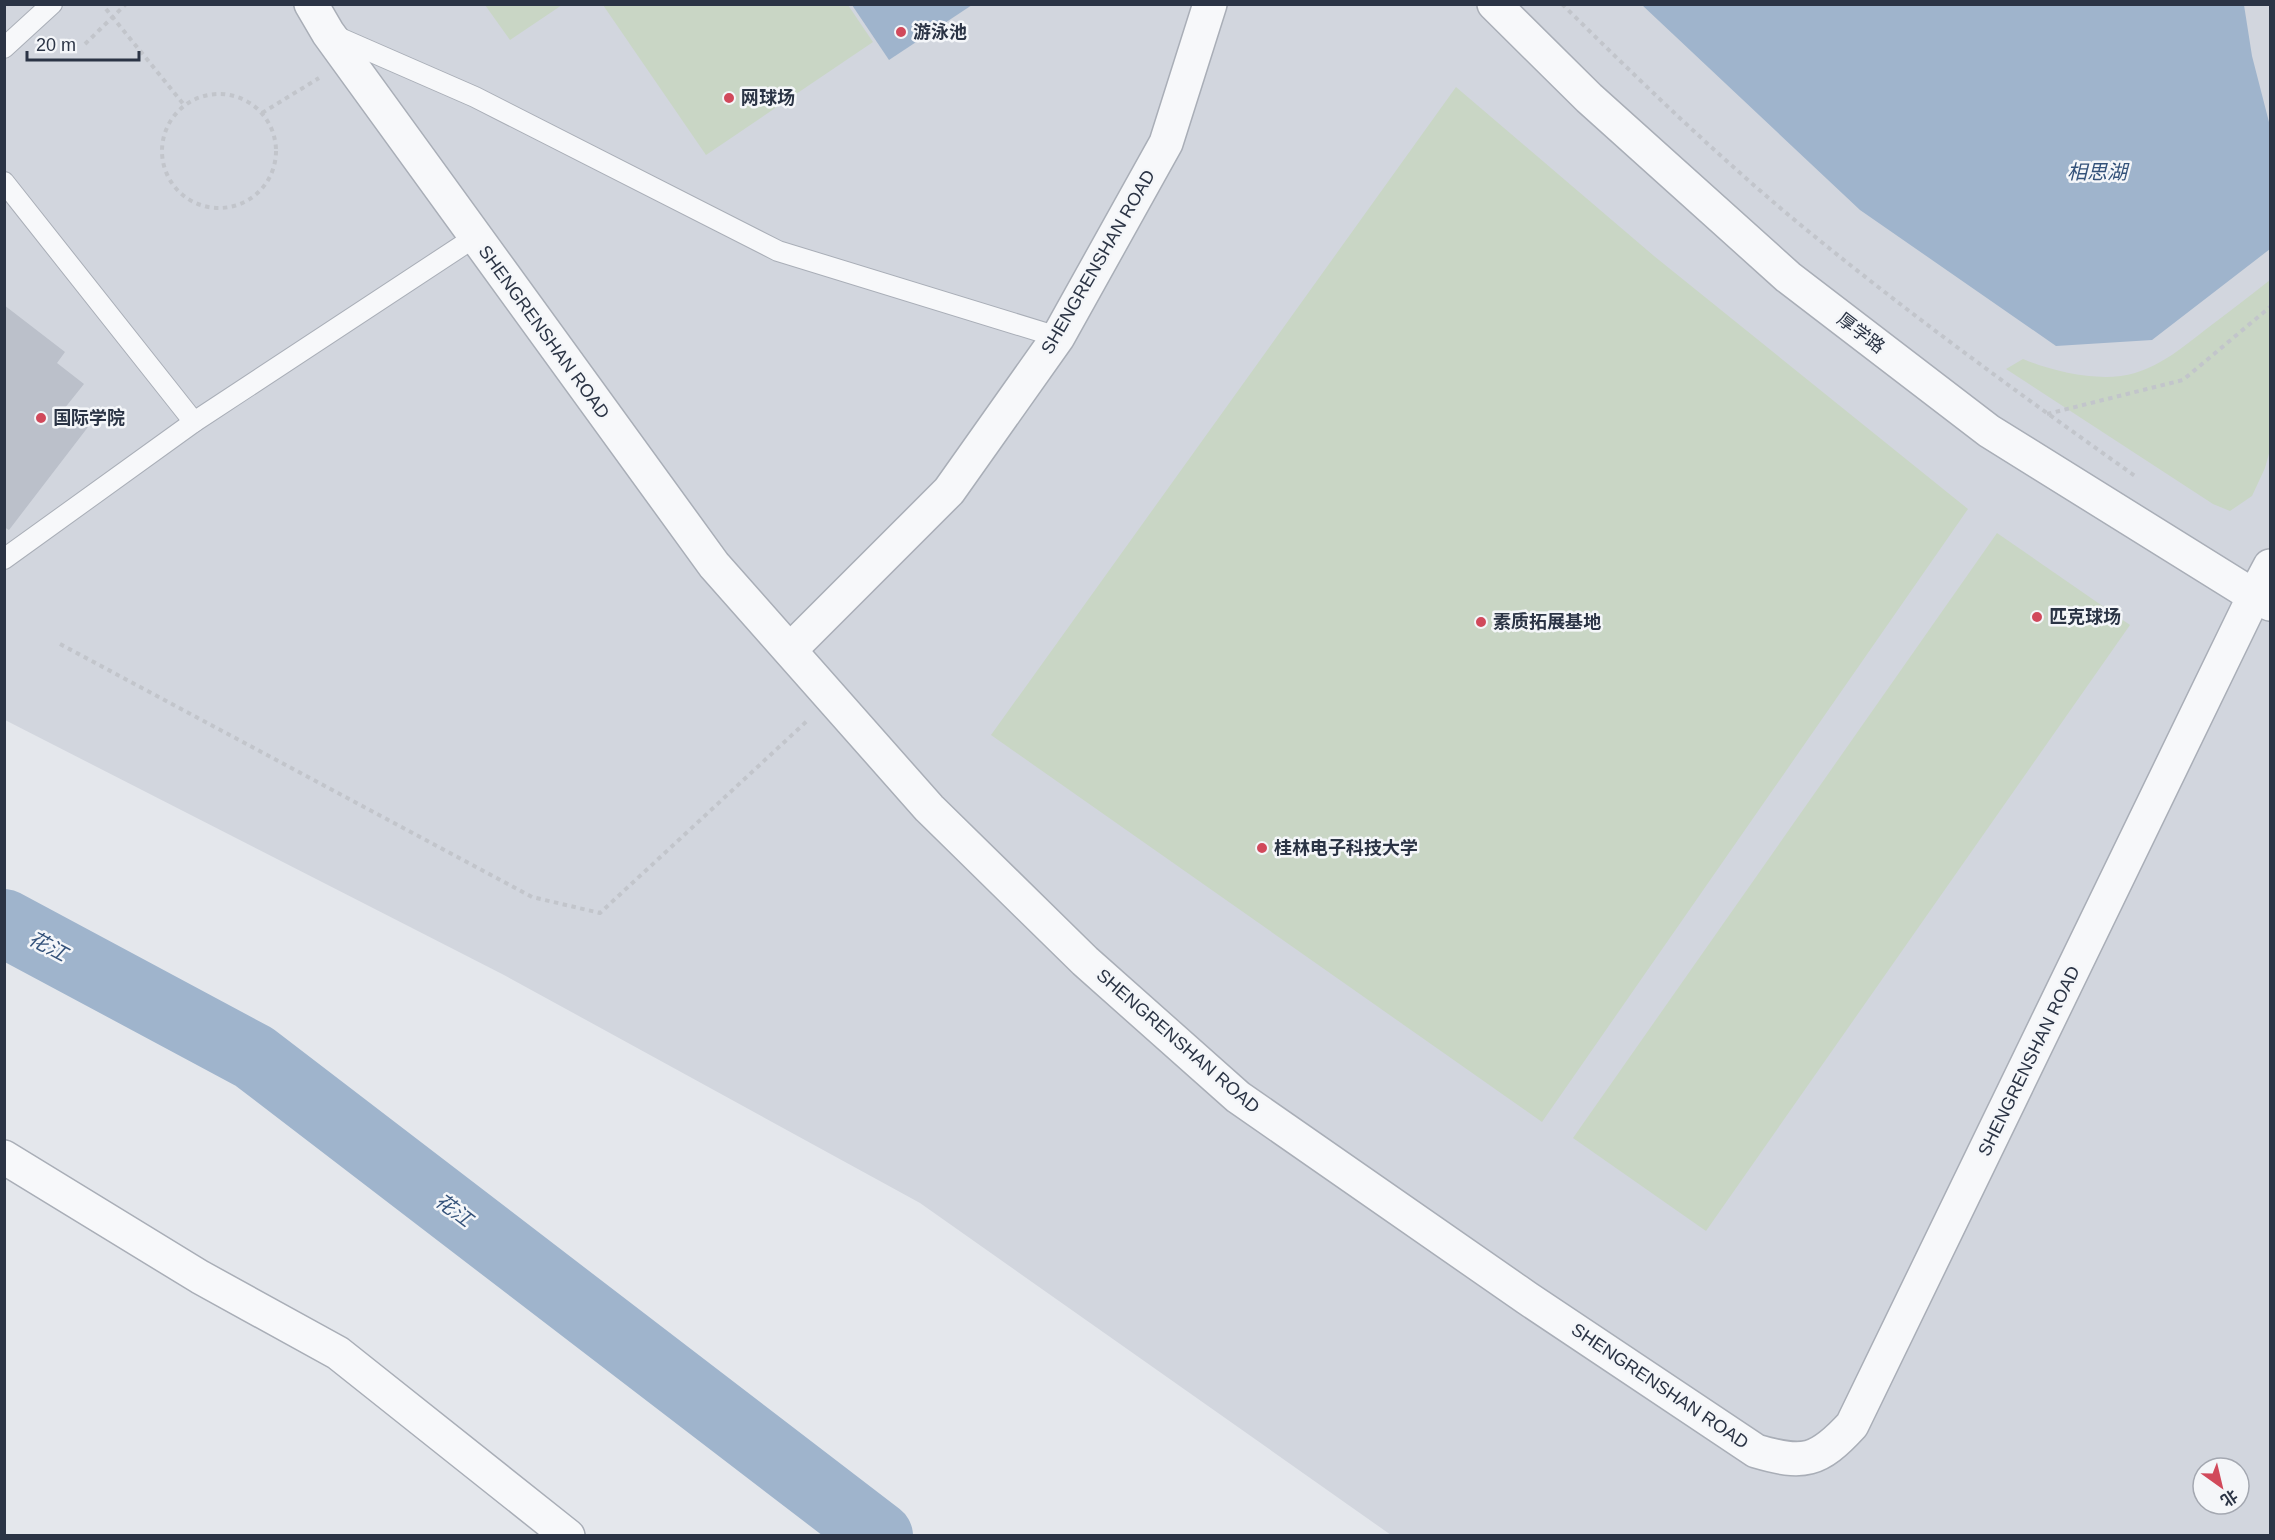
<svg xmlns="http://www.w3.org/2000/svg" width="2275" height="1540" font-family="Helvetica,'Noto Sans SC',sans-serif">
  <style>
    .built { fill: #d2d6de; fill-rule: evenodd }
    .green { fill: #c9d6c5 }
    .water { fill: #9fb4cc }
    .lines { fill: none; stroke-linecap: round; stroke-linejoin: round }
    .river { stroke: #9fb4cc; stroke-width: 68 }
    .building { fill: #bbc0ca }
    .lane-casing { stroke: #a9aeb7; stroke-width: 22 }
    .street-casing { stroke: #a9aeb7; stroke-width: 36 }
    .path { stroke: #c2c5cb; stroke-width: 4; stroke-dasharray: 4.5 4.5; stroke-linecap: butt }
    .lane { stroke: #f7f8fa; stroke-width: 20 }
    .street { stroke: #f7f8fa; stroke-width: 33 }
    .poi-dot { fill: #d1495b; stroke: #f4f6f9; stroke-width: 2 }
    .labels { text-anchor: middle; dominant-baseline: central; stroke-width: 5; stroke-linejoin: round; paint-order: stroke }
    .poi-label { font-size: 18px; font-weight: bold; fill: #2b3445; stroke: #f4f6f9; text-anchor: start }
    .street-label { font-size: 18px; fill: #2b3445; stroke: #f4f6f9 }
    .water-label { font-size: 20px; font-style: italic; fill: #34527a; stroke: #f4f6f9 }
  </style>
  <rect width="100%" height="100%" fill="#e4e7ec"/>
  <path class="built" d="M4,5H2270V1535H1391L920,1203L504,975L5,720ZM2203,1468H2239V1504H2203Z"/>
  <g class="green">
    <path d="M485,5H562L510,40Z"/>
    <path d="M603,5H848L873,42L706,155Z"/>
    <path d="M1456,87L1654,256L1968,509L1542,1122L991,735Z"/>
    <path d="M2270,280V450L2265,468L2252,496L2230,511L2213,504L2006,369L2023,359C2054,372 2102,383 2135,373C2162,365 2183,347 2205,330C2227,313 2249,297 2270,280Z"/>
    <path d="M1997,533L2130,625L1706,1231L1573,1138Z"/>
  </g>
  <g class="water">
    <path d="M852,5H972L889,60Z"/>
    <path d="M1642,5H2244L2252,56L2270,126V249L2152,340L2056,346L1860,210Z"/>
  </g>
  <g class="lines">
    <path class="river" d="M4,923L254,1057L879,1536"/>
  </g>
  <path class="building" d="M4,305L65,352L57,363L84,384L64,409L88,427L9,530L4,527Z"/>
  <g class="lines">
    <g class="lane-casing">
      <g id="lane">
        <path d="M333,35L475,97L778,251L1058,337"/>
        <path d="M4,48L52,4"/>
        <path d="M4,182L194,422"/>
        <path d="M4,559L194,422L475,237"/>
      </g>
    </g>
    <g class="street-casing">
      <g id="street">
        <path d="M311,4L328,33L714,565L929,808L1085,961L1238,1097L1527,1298L1756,1451C1804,1465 1818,1462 1852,1425L2254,596L2270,566"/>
        <path d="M1494,4L1589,98L1788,277L1989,431L2254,596L2270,604"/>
        <path d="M790,650L949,491L1058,337L1166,143L1210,4"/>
        <path d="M4,1157L200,1277L338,1353L568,1536"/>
      </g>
    </g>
    <g class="path">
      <path d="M1562,4C1637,78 1711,150 1791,217C1902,309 2018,393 2135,476"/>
      <path d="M106,9L185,106"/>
      <path d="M85,44L126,4"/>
      <circle cx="219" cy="151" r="57"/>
      <path d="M262,113L319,78"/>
      <path d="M2047,414L2183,380L2270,307"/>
      <path d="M60,644L532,897L600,913L807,721"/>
    </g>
    <use href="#lane" class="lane"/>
    <use href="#street" class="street"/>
  </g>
  <g class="poi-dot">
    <circle cx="901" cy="32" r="6"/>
    <circle cx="729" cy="98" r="6"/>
    <circle cx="41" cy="418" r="6"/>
    <circle cx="2037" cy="617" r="6"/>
    <circle cx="1481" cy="622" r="6"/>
    <circle cx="1262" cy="848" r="6"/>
  </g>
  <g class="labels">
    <g class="poi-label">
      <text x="913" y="32">游泳池</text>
      <text x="741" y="98">网球场</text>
      <text x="53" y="418">国际学院</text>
      <text x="2049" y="617">匹克球场</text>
      <text x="1493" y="622">素质拓展基地</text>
      <text x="1274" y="848">桂林电子科技大学</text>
    </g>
    <g class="street-label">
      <text transform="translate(1098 262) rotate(-60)">SHENGRENSHAN ROAD</text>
      <text transform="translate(544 332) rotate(54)">SHENGRENSHAN ROAD</text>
      <text transform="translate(1861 333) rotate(37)">厚学路</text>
      <text transform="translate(1178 1041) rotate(41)">SHENGRENSHAN ROAD</text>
      <text transform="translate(2029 1061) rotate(-64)">SHENGRENSHAN ROAD</text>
      <text transform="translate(1660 1386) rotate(34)">SHENGRENSHAN ROAD</text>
    </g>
    <g class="water-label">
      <text x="2097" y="172">相思湖</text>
      <text transform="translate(48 946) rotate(28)">花江</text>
      <text transform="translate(454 1210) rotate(37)">花江</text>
    </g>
  </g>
  <rect width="2275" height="1540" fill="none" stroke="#2b3445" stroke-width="12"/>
  <g transform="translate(2221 1486) rotate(146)"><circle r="28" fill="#f4f6f9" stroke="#a4a8b1" stroke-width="1.5"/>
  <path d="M0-4.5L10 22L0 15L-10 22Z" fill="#d1495b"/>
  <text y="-9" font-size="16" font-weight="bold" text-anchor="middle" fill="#2b3445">北</text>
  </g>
  <path d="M27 51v9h112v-9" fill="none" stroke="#2b3445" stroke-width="3"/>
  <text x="36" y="51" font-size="18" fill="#2b3445" stroke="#f4f6f9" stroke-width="4.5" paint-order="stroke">20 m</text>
</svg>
